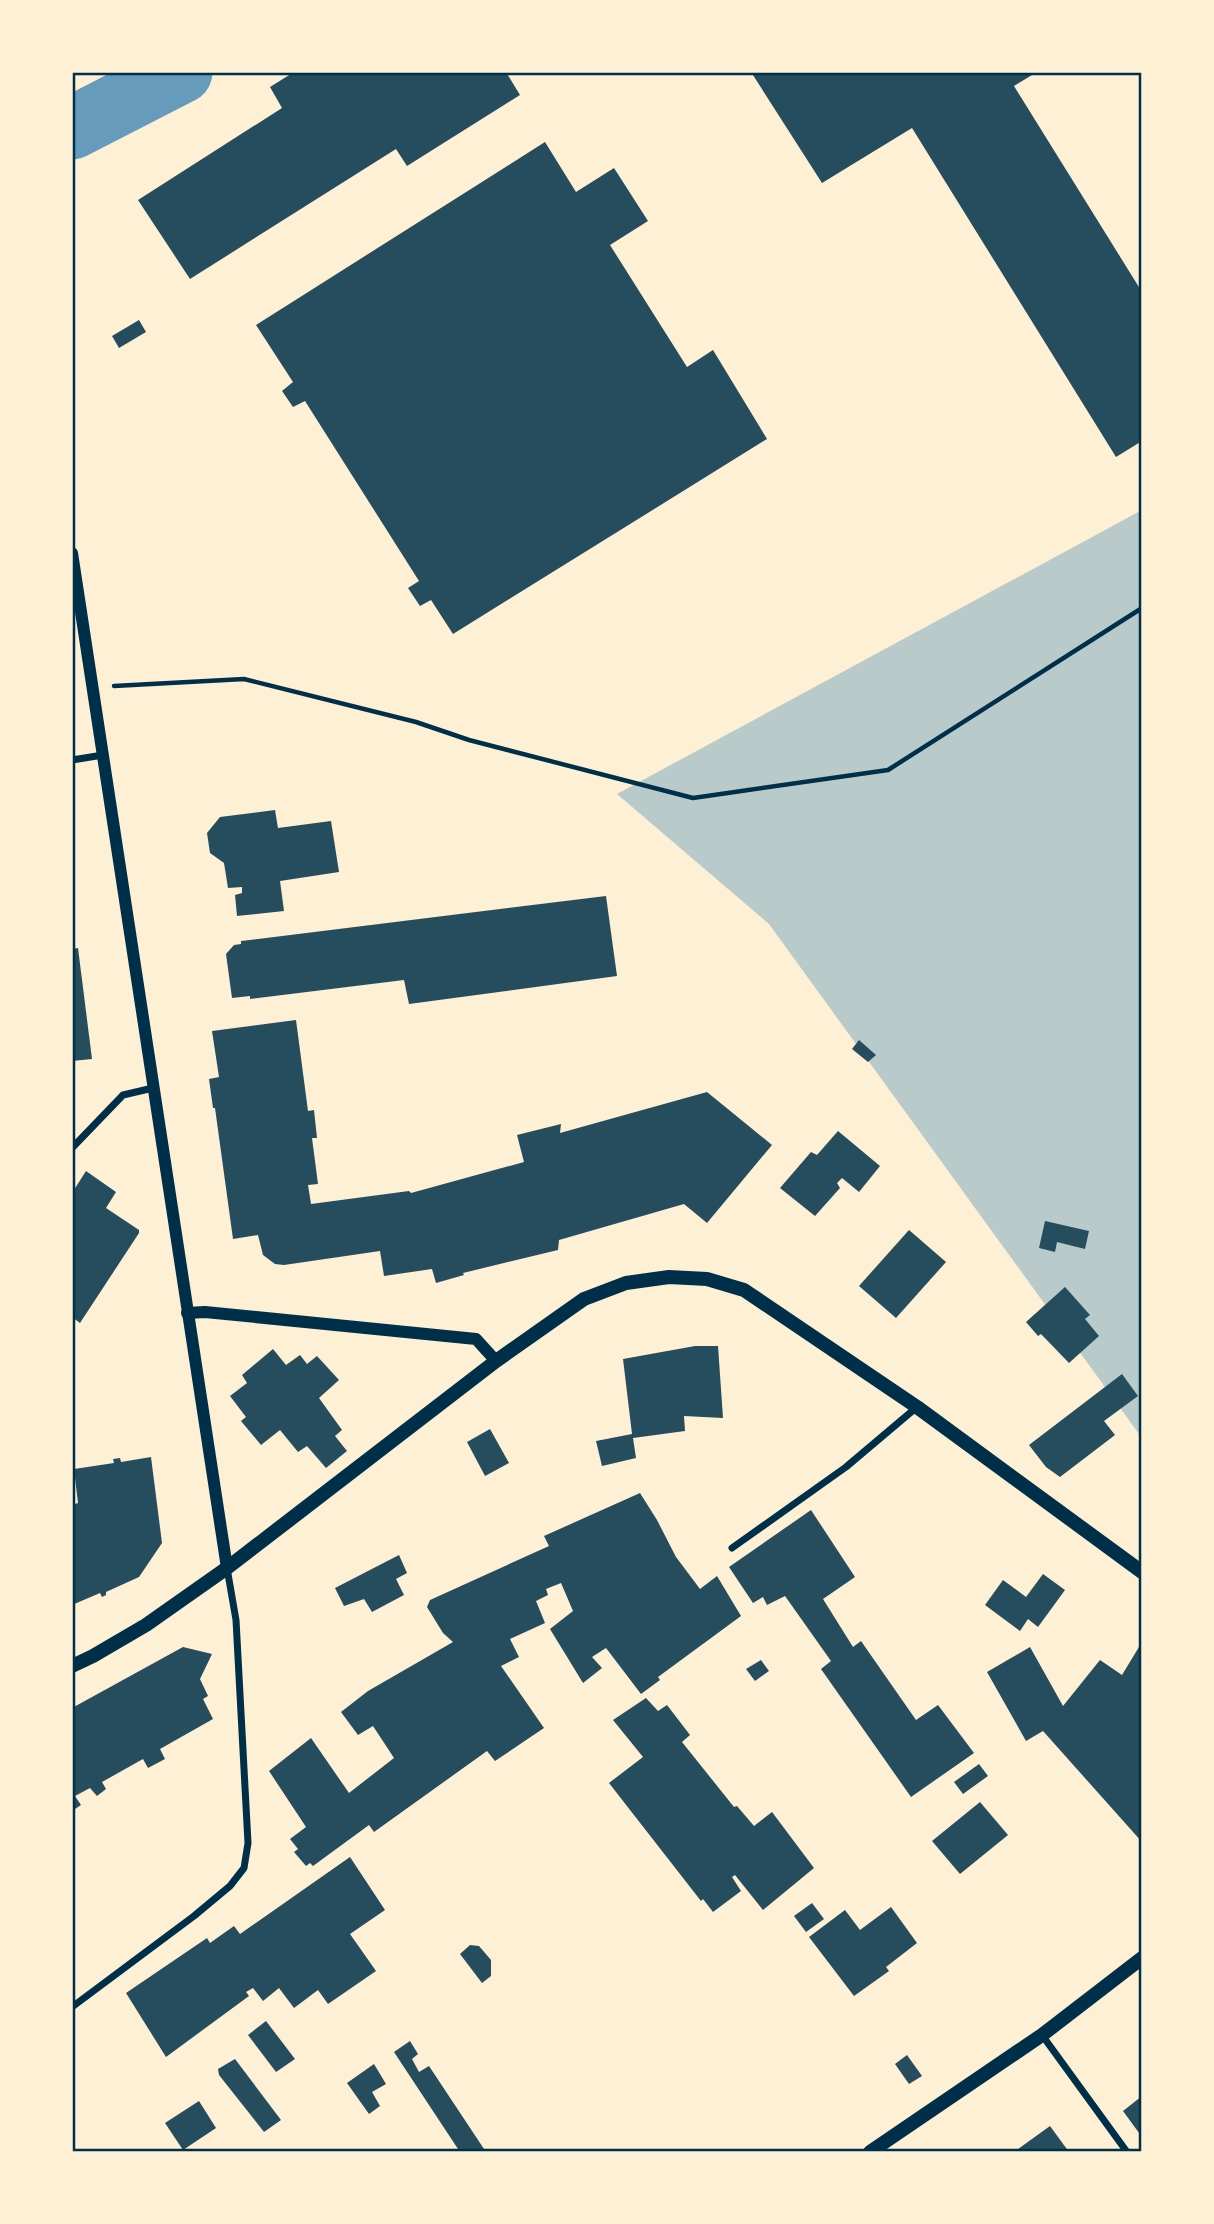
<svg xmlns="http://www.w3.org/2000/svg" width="1214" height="2224" font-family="'DM Sans',sans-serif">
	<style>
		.green { fill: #b9caca }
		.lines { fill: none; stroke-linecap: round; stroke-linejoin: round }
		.river { stroke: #669bbc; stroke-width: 63 }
		.building { fill: #264d5e }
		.path { stroke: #003049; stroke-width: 4.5 }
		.minor { stroke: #003049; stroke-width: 7 }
		.tertiary { stroke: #003049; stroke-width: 12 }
		.secondary { stroke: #003049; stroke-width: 14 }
		.neatline { fill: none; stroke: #003049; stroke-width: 2.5 }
	</style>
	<rect width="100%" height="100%" fill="#fdf0d5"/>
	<path class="green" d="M 1142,510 L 1142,1438 L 769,924 L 617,794 Z"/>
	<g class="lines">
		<path class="river" d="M 72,128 L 181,72"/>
	</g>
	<g class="building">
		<path d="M 294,72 L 506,72 L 520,95 L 407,166 L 396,149 L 190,279 L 138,200 L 282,108 L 270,87 Z"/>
		<path d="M 751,72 L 1037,72 L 1014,86 L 1142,292 L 1142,441 L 1116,457 L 912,128 L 822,183 Z"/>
		<path d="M 545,142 L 576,192 L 614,168 L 648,221 L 610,245 L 687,367 L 713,350 L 767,439 L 453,634 L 431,600 L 420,606 L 408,588 L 419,581 L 305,401 L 293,407 L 282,391 L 293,382 L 256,325 Z"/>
		<path d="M 139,320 L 146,332 L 119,348 L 112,336 Z"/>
		<path d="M 275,810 L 278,828 L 331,821 L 339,872 L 280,881 L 284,911 L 237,916 L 235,895 L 242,893 L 242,887 L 228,888 L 224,863 L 210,853 L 207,833 L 220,817 Z"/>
		<path d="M 606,896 L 617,976 L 409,1004 L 404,980 L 250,999 L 250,996 L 232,998 L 226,954 L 234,945 L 241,944 L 241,941 Z"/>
		<path d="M 78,948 L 92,1059 L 72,1061 L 72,949 Z"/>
		<path d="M 296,1020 L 308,1111 L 314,1110 L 317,1138 L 312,1138 L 318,1184 L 308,1185 L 311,1204 L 409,1191 L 411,1193 L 524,1162 L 517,1135 L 561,1124 L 560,1133 L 707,1092 L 772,1145 L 707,1223 L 684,1204 L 559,1240 L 558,1250 L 463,1273 L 464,1275 L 436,1283 L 432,1269 L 384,1276 L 380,1251 L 284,1265 L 275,1264 L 263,1255 L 258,1235 L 233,1239 L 215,1108 L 213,1108 L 209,1079 L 219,1077 L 212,1031 Z"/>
		<path d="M 859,1040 L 876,1055 L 868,1062 L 852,1049 Z"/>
		<path d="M 838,1131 L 880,1166 L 859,1192 L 842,1178 L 837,1183 L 840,1188 L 815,1216 L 780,1188 L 811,1152 L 817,1155 Z"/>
		<path d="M 86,1171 L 116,1192 L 106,1208 L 139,1230 L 139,1233 L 80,1323 L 72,1317 L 72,1193 Z"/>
		<path d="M 1045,1221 L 1089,1231 L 1085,1249 L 1057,1242 L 1055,1252 L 1039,1248 Z"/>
		<path d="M 909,1230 L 946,1262 L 896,1318 L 859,1286 Z"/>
		<path d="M 1065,1287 L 1090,1315 L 1085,1319 L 1099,1336 L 1069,1363 L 1041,1334 L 1038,1336 L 1026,1322 Z"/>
		<path d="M 695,1346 L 718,1346 L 723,1418 L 684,1416 L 685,1431 L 633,1438 L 636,1458 L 602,1466 L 596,1441 L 632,1434 L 623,1359 Z"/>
		<path d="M 273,1349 L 286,1365 L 300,1355 L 307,1364 L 317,1356 L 339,1380 L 319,1398 L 342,1430 L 335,1436 L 347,1451 L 326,1468 L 307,1446 L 298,1452 L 280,1430 L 261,1445 L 241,1421 L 246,1417 L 230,1396 L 247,1383 L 242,1375 Z"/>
		<path d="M 1122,1374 L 1138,1396 L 1104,1421 L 1115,1435 L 1060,1477 L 1046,1467 L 1029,1445 Z"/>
		<path d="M 490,1429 L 509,1463 L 485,1476 L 467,1442 Z"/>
		<path d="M 151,1457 L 162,1543 L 139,1577 L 106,1592 L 106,1595 L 102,1597 L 100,1593 L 72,1605 L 72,1505 L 78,1503 L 74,1469 L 114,1463 L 113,1459 L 120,1458 L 121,1462 Z"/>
		<path d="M 640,1493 L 657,1520 L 676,1557 L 700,1589 L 717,1576 L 741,1616 L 658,1677 L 660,1680 L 641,1694 L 606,1648 L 592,1657 L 602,1668 L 583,1683 L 550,1629 L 573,1611 L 561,1583 L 546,1589 L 548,1595 L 536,1601 L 545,1623 L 510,1639 L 519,1657 L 501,1666 L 544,1728 L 495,1761 L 487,1751 L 374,1832 L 369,1825 L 313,1866 L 310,1863 L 306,1866 L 294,1852 L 298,1849 L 290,1839 L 306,1827 L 269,1771 L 311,1738 L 349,1793 L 394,1758 L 373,1726 L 358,1735 L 341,1712 L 368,1691 L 453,1642 L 443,1633 L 427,1607 L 430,1600 L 549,1546 L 544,1536 Z"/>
		<path d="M 811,1510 L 855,1577 L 823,1599 L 853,1647 L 861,1641 L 916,1720 L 938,1705 L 974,1753 L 911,1797 L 821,1669 L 831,1661 L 785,1596 L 767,1605 L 763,1597 L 753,1603 L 729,1567 Z"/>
		<path d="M 399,1555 L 407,1573 L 396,1579 L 404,1595 L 372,1612 L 364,1599 L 344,1606 L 335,1588 Z"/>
		<path d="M 1043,1574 L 1065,1590 L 1038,1627 L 1028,1619 L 1020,1631 L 985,1605 L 1003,1580 L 1026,1597 Z"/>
		<path d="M 1142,1642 L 1142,1842 L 1043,1731 L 1026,1741 L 987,1672 L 1030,1647 L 1063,1706 L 1100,1660 L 1122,1675 Z"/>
		<path d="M 183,1647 L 212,1654 L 200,1679 L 208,1696 L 203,1699 L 213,1719 L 160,1749 L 165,1759 L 148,1768 L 143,1759 L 102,1782 L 106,1789 L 97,1796 L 90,1788 L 75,1796 L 81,1805 L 72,1811 L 72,1708 Z"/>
		<path d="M 761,1660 L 769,1671 L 755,1681 L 746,1669 Z"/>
		<path d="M 646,1698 L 658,1711 L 667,1705 L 690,1735 L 682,1742 L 734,1807 L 737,1806 L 754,1826 L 772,1812 L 814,1868 L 763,1910 L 735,1875 L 732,1877 L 741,1891 L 713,1912 L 703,1899 L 701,1901 L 609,1783 L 643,1757 L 613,1720 Z"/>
		<path d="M 979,1764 L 988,1776 L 963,1794 L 954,1782 Z"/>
		<path d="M 980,1802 L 1008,1835 L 960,1874 L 932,1841 Z"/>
		<path d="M 350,1857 L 385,1910 L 350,1934 L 376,1971 L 328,2004 L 318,1990 L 294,2008 L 279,1988 L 263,2001 L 253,1988 L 246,1992 L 249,1996 L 166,2057 L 126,1993 L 207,1938 L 210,1943 L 234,1926 L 240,1934 Z"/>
		<path d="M 812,1903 L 824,1919 L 806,1932 L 794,1916 Z"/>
		<path d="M 891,1907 L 917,1943 L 886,1967 L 889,1971 L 854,1996 L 809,1937 L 845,1910 L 860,1930 Z"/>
		<path d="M 470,1945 L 479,1946 L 491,1960 L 491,1976 L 482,1983 L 460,1954 Z"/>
		<path d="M 266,2021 L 295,2059 L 276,2072 L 248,2035 Z"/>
		<path d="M 410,2041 L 418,2054 L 412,2059 L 419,2072 L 429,2066 L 486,2152 L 460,2152 L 394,2052 Z"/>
		<path d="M 907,2055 L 922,2076 L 909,2084 L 895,2064 Z"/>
		<path d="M 235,2059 L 281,2120 L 264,2132 L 219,2075 L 218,2069 Z"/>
		<path d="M 374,2064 L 386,2084 L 372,2092 L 380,2106 L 369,2114 L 347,2083 Z"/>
		<path d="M 1142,2096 L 1142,2137 L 1123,2111 Z"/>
		<path d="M 199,2101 L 216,2128 L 183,2150 L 165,2123 Z"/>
		<path d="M 1050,2126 L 1069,2152 L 1014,2152 Z"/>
	</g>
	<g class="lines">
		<path class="path" d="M 114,686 L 244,679 L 416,722 L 469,740 L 693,798 L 888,770 L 1142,608"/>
		<g class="minor">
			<path d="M 72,760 L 103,755"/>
			<path d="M 72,1148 L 123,1095 L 153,1088"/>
			<path d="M 732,1548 L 846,1467 L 917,1407"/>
			<path d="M 72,2007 L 194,1916 L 230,1886 L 244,1868 L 248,1843 L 236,1620 L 227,1568"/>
			<path d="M 1042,2035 L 1127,2152"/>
		</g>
		<g class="tertiary">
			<path d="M 72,553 L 227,1568"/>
			<path d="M 187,1313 L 205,1312 L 476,1339 L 496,1361"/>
		</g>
		<g class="secondary">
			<path d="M 72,1666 L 93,1656 L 146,1625 L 227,1568 L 496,1361 L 584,1299 L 626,1283 L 669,1277 L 707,1279 L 744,1290 L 917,1407 L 1142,1572"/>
			<path d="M 870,2152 L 1042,2035 L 1142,1958"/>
		</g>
	</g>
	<rect width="1214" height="2224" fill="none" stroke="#fdf0d5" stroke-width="147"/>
	<rect x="74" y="74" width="1066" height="2076" class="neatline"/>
</svg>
